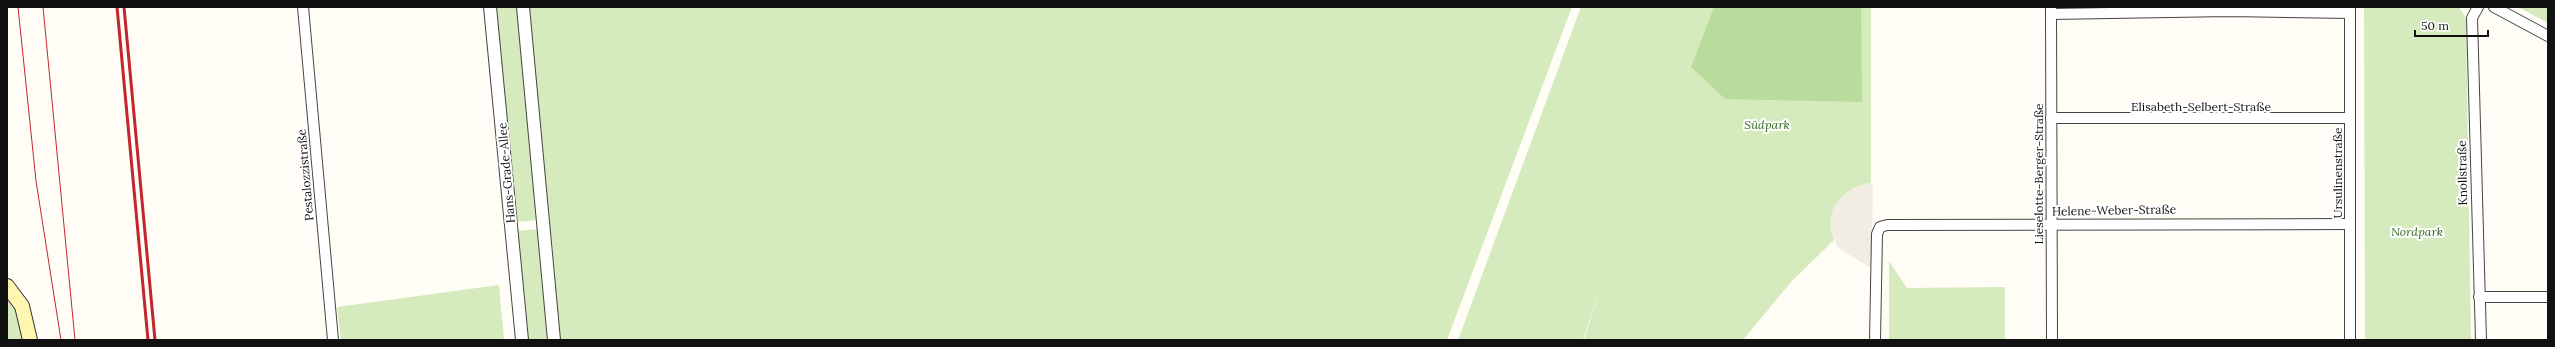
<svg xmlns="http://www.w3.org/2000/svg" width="2555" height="347" font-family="Lora,serif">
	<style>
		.green { fill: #d5ebbd }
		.forest { fill: #b9dc9c }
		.plaza { fill: #f1ede2 }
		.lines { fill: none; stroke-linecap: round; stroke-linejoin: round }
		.minor-casing { stroke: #444; stroke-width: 12 }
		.tertiary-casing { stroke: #444; stroke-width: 14 }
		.secondary-casing { stroke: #333; stroke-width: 16 }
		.minor { stroke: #fff; stroke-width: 10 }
		.tertiary { stroke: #fff; stroke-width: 12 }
		.secondary { stroke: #fff6b0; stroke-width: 14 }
		.tram { stroke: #c4262e; stroke-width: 1 }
		.rail { stroke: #c4262e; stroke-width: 3 }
		.labels { text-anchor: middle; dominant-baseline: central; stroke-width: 4; stroke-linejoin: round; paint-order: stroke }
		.street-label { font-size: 12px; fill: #111; stroke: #fff }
		.park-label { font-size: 12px; font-style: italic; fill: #2f6b1f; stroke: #fff }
	</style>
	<rect width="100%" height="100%" fill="#fffdf5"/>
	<g class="green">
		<path d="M 495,7 L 518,7 L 538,220 L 515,222 Z"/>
		<path d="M 528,7 L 1572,7 L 1447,340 L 560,340 Z"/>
		<path d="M 1581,7 L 1871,7 L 1871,183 C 1841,188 1825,210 1834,240 L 1791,282 L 1743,340 L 1584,340 L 1601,285 L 1583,340 L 1458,340 Z"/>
		<path d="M 2364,7 L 2459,7 L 2466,18 L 2471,340 L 2365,340 Z"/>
		<path d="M 2518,7 L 2548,7 L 2548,23 Z"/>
		<path d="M 539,229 L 550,340 L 527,340 L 517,231 Z"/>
		<path d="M 1889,261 L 1907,288 L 2005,287 L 2005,340 L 1889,340 Z"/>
		<path d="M 499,285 L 504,340 L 341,340 L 337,307 Z"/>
		<path d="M 7,296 L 13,301 L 22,340 L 7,340 Z"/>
	</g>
	<path class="forest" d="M 1714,7 L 1861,7 L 1862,102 L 1725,99 L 1691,67 Z"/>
	<path class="plaza" d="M 1868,183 L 1873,185 L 1871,268 L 1838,248 L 1830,228 L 1831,215 L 1835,204 L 1853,188 Z"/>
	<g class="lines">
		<defs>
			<g id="minor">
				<path d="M 303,7 L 333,340"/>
				<path d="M 2051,7 L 2052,340"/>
				<path d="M 2478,7 L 2472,18 L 2481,340"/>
				<path d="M 2494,7 L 2548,36"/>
				<path d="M 2051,14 L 2229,11 L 2350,13"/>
				<path d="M 2051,118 L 2350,118"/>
				<path d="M 2479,297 L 2548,297"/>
				<path d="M 1875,340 L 1877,234 L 1880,227 L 1887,225 L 2350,224"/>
				<path d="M 2350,340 L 2350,7"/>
			</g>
			<g id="tertiary">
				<path d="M 490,7 L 522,340"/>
				<path d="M 523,7 L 554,340"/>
			</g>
			<path id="secondary" d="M 7,286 L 22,306 L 30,340"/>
		</defs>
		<use href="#minor" class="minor-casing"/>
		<use href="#tertiary" class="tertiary-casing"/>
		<use href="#secondary" class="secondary-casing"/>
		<use href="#minor" class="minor"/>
		<use href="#tertiary" class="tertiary"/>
		<use href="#secondary" class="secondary"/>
		<g class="tram">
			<path d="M 18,7 L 36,181 L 61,340"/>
			<path d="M 43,7 L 75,340"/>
		</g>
		<g class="rail">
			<path d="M 117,7 L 148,340"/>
			<path d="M 124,7 L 155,340"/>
		</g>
	</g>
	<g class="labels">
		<g class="street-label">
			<text x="2201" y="106">Elisabeth-Selbert-Straße</text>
			<text transform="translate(506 173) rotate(-95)">Hans-Grade-Allee</text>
			<text transform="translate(2337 173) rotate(-90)">Ursulinenstraße</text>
			<text transform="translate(2462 173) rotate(-91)">Knollstraße</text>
			<text transform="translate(2038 174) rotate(-90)">Lieselotte-Berger-Straße</text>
			<text transform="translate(305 175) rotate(-95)">Pestalozzistraße</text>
			<text transform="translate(2114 210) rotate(-1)">Helene-Weber-Straße</text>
		</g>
		<g class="park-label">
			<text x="1767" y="124">Südpark</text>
			<text x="2417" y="231">Nordpark</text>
		</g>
	</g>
	<rect width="2555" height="347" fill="none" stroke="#111111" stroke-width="16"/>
	<path d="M2415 30v6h73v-6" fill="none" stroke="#111111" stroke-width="2"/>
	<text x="2421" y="30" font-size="12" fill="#111111" stroke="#ffffff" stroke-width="3" paint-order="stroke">50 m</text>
</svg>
